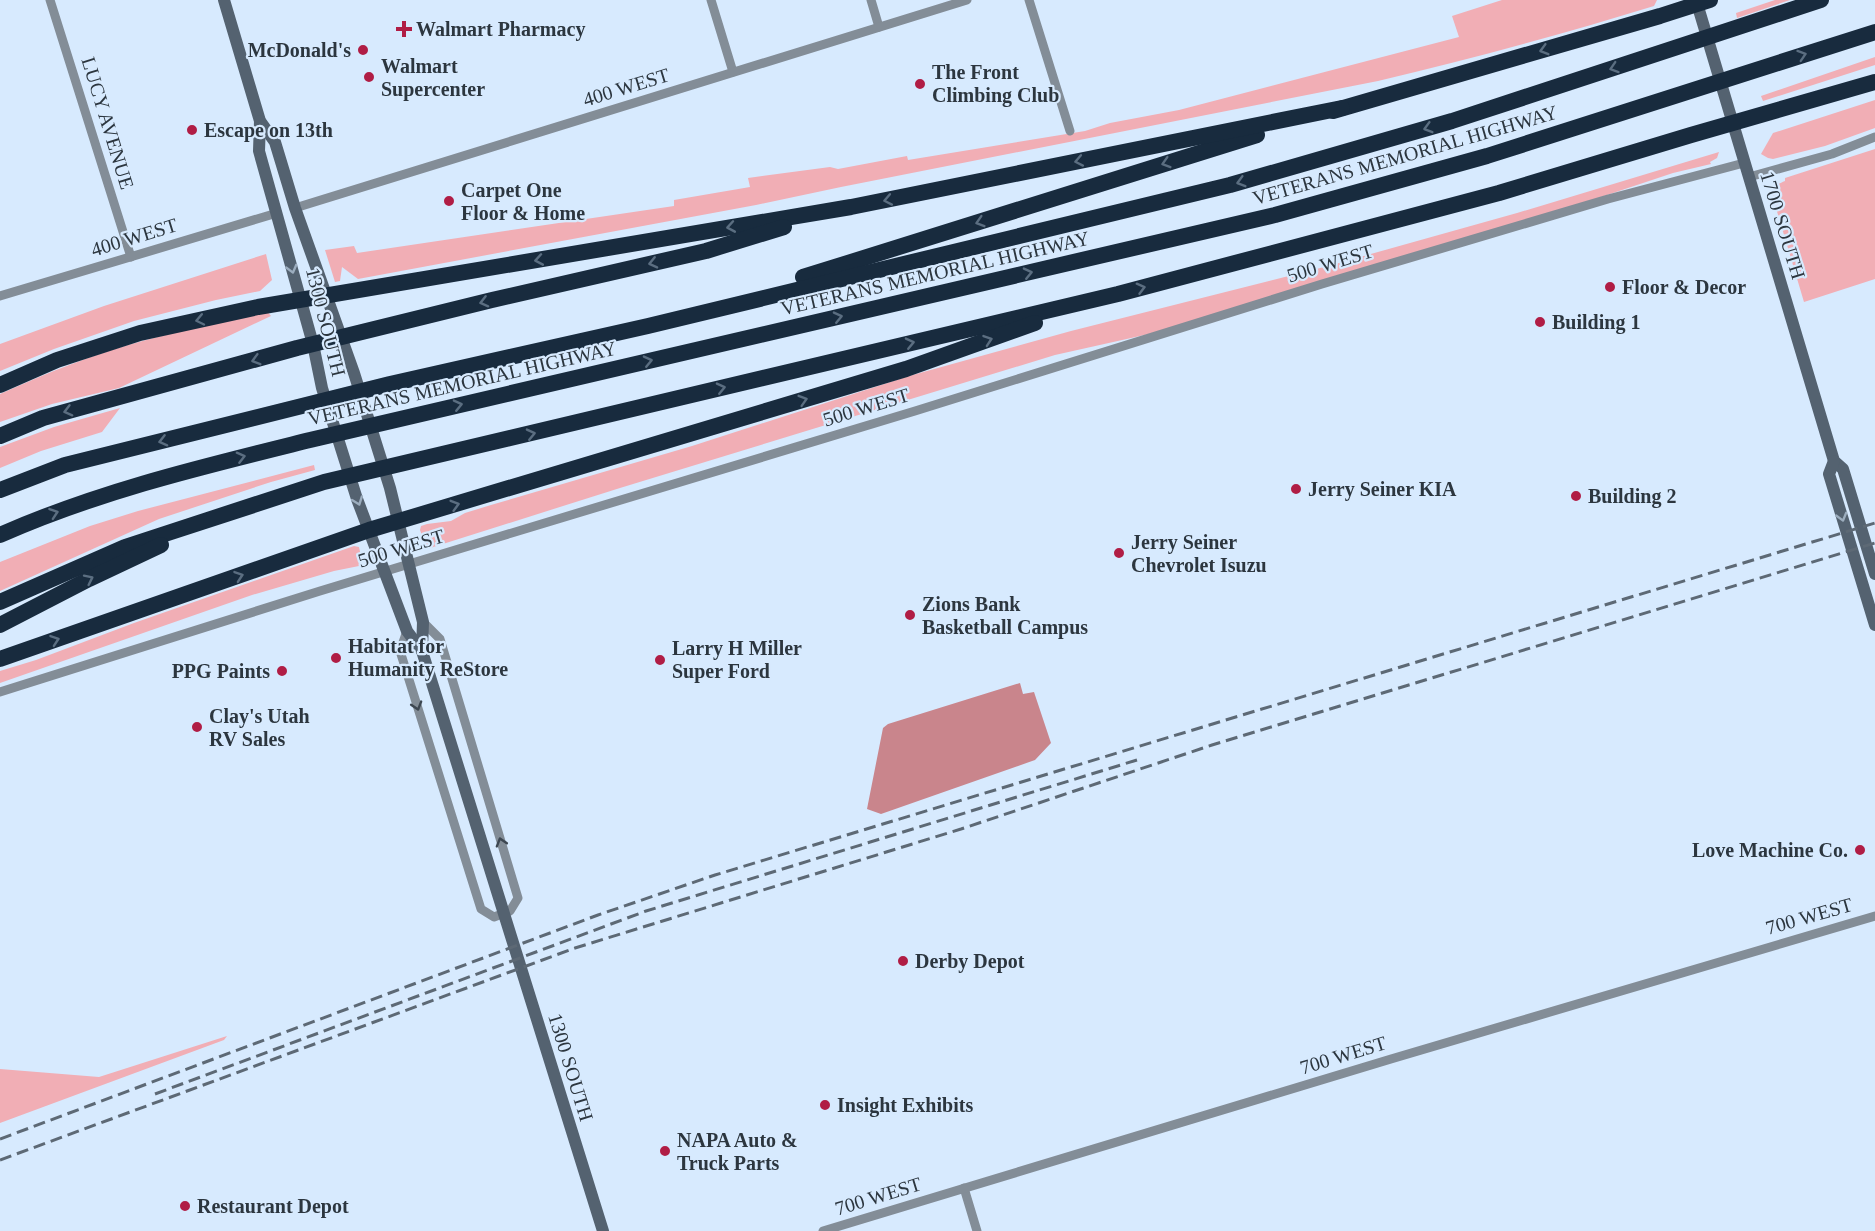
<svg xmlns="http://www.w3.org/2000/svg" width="1875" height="1231" font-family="Georgia,serif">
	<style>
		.green { fill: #f1aeb5 }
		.water { fill: #c9858c }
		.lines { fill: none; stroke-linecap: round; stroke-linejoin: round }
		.street { stroke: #838d97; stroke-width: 9 }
		.secondary { stroke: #546270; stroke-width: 12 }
		.highway { stroke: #182b3e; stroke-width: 16 }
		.rail { stroke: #5d6975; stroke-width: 3; stroke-dasharray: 12 6; stroke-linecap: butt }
		.oneway { stroke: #5b6e81 }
		.oneway2 { stroke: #9cadbe }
		.oneway3 { stroke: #3d4751 }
		.poi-dot { fill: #b01d45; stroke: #d7eafe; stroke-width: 2 }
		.labels { text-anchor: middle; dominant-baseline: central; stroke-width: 4.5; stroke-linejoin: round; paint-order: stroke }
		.poi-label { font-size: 20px; font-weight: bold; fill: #2c363f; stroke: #d7eafe; text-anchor: start }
		.street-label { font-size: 20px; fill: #2c363f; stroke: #d7eafe }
	</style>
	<rect width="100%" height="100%" fill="#d7eafe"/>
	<g class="green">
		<path d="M 1502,0 L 1657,0 L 1654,6 C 1563,34 1471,59 1378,81 L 841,187 L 756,205 L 358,279 L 342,267 L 340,281 L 335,282 L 325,250 L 354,246 L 357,253 L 674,206 L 674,200 L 750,187 L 748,178 L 830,167 L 838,169 L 907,156 L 908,160 L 1085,131 L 1110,123 L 1179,110 L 1459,37 L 1452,16 Z"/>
		<path d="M 1775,0 L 1790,0 L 1737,18 L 1736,13 Z"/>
		<path d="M 1875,57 L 1875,65 L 1763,101 L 1761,96 Z"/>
		<path d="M 1875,100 L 1875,128 L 1825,146 L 1773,159 L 1768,158 L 1761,154 L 1773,133 Z"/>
		<path d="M 1875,149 L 1875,279 L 1804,302 L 1773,198 C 1772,188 1777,184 1785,181 L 1785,178 Z"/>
		<path d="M 1719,152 L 1717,158 L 1710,162 L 1711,164 L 1673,173 L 1598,198 L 1149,334 L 1055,355 L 620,488 L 427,549 L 420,530 L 421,526 L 427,524 L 451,521 L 465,513 L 491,505 L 692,446 L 909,376 L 1071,331 L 1328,266 L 1517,213 Z"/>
		<path d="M 266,254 L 272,280 L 260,291 L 216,300 L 134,321 L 54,349 L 0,371 L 0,344 L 104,306 Z"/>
		<path d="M 267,311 L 271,316 L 119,388 L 52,404 L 0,422 L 0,394 C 47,373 96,353 146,340 C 186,329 227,321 267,311 Z"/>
		<path d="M 120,408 L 102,432 L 41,451 L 0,468 L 0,447 L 54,427 Z"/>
		<path d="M 314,465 L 315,470 L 271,482 L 159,519 L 0,591 L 0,562 L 90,526 L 138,511 Z"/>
		<path d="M 354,546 L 359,547 L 362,561 L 359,566 L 334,571 L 252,595 L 0,683 L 0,671 L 36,660 L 134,623 Z"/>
		<path d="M 227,1036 L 224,1040 L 0,1123 L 0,1069 L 99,1077 Z"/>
	</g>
	<path class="water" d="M 1020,683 L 1023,694 L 1034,692 L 1051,743 L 1035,760 L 881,814 L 867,809 L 883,728 L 888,724 Z"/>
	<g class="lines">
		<g class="street">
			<path d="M 50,0 L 131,257"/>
			<path d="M 711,0 L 733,72"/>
			<path d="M 871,0 L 879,27"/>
			<path d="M 1029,0 L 1070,131"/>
			<path d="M 1749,177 L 1832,154 L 1875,137"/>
			<path d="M 295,208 L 967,0"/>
			<path d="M 0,296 L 277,213"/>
			<path d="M 407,631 L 400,651 L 481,909 L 494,917 L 510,911 L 518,898 L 440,639 L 423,622"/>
			<path d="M 0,692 L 320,591 L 915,411 L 1322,284 L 1608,199 L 1744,163"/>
			<path d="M 964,1188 L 977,1231"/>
			<path d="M 823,1231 L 1391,1059 L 1875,916"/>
		</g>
		<g class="secondary">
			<path d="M 224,0 L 260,121 L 275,142 L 295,208 L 354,373 L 390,488 L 423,622 L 422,651"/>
			<path d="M 1696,0 L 1834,461 L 1843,469 L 1875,574"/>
			<path d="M 260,121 L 259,151 L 313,344 L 322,388 L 357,499 L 407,631 L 422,651 L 603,1231"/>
			<path d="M 1834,461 L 1829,474 L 1875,625"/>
		</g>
		<g class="highway">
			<path d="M 1333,111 L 1660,16 L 1710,0"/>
			<path d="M 803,277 L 1257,135"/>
			<path d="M 0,385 L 57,360 L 140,333 L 258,307 L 851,207 L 1342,108"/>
			<path d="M 0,436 L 43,418 L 297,348 L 492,300 L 706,251 L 784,227"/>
			<path d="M 0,490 L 65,465 L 390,384 L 648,326 L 1230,185 L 1452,121 L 1821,0"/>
			<path d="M 0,535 C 99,491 205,466 310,440 L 1275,215 L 1487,156 L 1875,32"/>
			<path d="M 0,602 L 125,547 L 324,482 L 1118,294 L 1499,193 L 1691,135 L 1875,82"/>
			<path d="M 0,625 L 89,579 L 161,545"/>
			<path d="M 0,659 L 369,530 L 906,369 L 1035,323"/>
		</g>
		<g class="rail">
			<path d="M 155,1094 L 646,911 L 1137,760"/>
			<path d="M 0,1139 L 598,915 L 715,875 L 1875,523"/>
			<path d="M 0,1160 L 575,948 L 961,829 L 1212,745 L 1875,543"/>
		</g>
	</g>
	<defs><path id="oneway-chevron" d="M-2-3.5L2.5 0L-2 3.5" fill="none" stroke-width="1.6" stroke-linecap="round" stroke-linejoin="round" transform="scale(1.5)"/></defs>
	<g class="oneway">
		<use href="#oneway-chevron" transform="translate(1544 50) rotate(164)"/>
		<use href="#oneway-chevron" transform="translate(1802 55) rotate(-18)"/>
		<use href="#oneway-chevron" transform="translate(1614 68) rotate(162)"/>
		<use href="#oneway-chevron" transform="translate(1428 128) rotate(164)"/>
		<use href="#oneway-chevron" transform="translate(1079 161) rotate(169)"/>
		<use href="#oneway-chevron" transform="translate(1166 163) rotate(163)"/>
		<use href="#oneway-chevron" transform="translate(1241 182) rotate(164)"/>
		<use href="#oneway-chevron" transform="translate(888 200) rotate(169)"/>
		<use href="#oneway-chevron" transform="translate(980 222) rotate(163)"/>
		<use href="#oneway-chevron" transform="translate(731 227) rotate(170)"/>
		<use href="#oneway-chevron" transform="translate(539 260) rotate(170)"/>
		<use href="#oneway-chevron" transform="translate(653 263) rotate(167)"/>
		<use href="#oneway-chevron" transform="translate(1028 273) rotate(-13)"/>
		<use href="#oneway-chevron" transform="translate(1141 288) rotate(-15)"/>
		<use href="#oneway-chevron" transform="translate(484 302) rotate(166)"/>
		<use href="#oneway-chevron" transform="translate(838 317) rotate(-13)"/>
		<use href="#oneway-chevron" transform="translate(200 320) rotate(168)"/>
		<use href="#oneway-chevron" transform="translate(988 340) rotate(-19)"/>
		<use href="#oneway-chevron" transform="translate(910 343) rotate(-13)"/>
		<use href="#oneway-chevron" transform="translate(256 360) rotate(164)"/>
		<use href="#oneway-chevron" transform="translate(648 361) rotate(-13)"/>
		<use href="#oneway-chevron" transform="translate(721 388) rotate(-13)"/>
		<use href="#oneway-chevron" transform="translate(803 400) rotate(-17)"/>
		<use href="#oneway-chevron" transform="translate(458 405) rotate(-13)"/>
		<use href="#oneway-chevron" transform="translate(68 411) rotate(165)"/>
		<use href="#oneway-chevron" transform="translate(531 434) rotate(-13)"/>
		<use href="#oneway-chevron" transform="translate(163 441) rotate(166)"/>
		<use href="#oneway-chevron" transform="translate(241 457) rotate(-14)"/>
		<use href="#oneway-chevron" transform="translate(455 505) rotate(-16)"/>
		<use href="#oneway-chevron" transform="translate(54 513) rotate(-19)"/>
		<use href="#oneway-chevron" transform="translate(239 576) rotate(-19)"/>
		<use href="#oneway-chevron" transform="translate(89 579) rotate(-26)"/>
		<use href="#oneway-chevron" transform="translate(55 640) rotate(-19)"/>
	</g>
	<g class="oneway2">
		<use href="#oneway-chevron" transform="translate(292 269) rotate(75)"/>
		<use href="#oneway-chevron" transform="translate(358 501) rotate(70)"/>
		<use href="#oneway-chevron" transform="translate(1842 517) rotate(74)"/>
	</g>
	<g class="oneway3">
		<use href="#oneway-chevron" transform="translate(417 706) rotate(73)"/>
		<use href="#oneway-chevron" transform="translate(501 842) rotate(-107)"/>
	</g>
	<g class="poi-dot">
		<path d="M401 20h6v6h6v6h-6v6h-6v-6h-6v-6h6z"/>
		<circle cx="363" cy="50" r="6"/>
		<circle cx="369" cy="77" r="6"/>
		<circle cx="920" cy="84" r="6"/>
		<circle cx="192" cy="130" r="6"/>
		<circle cx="449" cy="201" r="6"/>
		<circle cx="1610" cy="287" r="6"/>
		<circle cx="1540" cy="322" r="6"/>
		<circle cx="1296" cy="489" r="6"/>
		<circle cx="1576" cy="496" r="6"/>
		<circle cx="1119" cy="553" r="6"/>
		<circle cx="910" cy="615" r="6"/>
		<circle cx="336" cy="658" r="6"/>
		<circle cx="660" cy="660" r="6"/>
		<circle cx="282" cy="671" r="6"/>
		<circle cx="197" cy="727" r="6"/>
		<circle cx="1860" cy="850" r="6"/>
		<circle cx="903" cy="961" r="6"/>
		<circle cx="825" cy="1105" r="6"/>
		<circle cx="665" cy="1151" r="6"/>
		<circle cx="185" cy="1206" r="6"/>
	</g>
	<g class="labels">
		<g class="poi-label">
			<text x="416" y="29">Walmart Pharmacy</text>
			<text x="351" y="50" text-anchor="end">McDonald's</text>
			<text x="381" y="66">Walmart<tspan x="381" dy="23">Supercenter</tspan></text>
			<text x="932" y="72">The Front<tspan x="932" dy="23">Climbing Club</tspan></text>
			<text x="204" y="130">Escape on 13th</text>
			<text x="461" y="190">Carpet One<tspan x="461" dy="23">Floor &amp; Home</tspan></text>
			<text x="1622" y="287">Floor &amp; Decor</text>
			<text x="1552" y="322">Building 1</text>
			<text x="1308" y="489">Jerry Seiner KIA</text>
			<text x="1588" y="496">Building 2</text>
			<text x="1131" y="542">Jerry Seiner<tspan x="1131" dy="23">Chevrolet Isuzu</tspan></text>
			<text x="922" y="604">Zions Bank<tspan x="922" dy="23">Basketball Campus</tspan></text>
			<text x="348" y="646">Habitat for<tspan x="348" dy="23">Humanity ReStore</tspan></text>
			<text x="672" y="648">Larry H Miller<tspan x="672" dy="23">Super Ford</tspan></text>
			<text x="270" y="671" text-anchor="end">PPG Paints</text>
			<text x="209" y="716">Clay's Utah<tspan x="209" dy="23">RV Sales</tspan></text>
			<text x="1848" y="850" text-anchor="end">Love Machine Co.</text>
			<text x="915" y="961">Derby Depot</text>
			<text x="837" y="1105">Insight Exhibits</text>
			<text x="677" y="1140">NAPA Auto &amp;<tspan x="677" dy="23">Truck Parts</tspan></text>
			<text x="197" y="1206">Restaurant Depot</text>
		</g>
		<g class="street-label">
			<text transform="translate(626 87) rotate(-17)">400 WEST</text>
			<text transform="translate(108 123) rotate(73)">LUCY AVENUE</text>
			<text transform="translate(1405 155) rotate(-16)">VETERANS MEMORIAL HIGHWAY</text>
			<text transform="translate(1783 225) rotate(73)">1700 SOUTH</text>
			<text transform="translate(134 237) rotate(-17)">400 WEST</text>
			<text transform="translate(1330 263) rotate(-17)">500 WEST</text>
			<text transform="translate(935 273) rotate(-13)">VETERANS MEMORIAL HIGHWAY</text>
			<text transform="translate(326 322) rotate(76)">1300 SOUTH</text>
			<text transform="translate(462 383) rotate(-13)">VETERANS MEMORIAL HIGHWAY</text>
			<text transform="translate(866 407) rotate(-17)">500 WEST</text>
			<text transform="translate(401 548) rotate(-17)">500 WEST</text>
			<text transform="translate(1809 916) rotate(-16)">700 WEST</text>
			<text transform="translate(1343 1055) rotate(-17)">700 WEST</text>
			<text transform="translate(571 1067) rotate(73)">1300 SOUTH</text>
			<text transform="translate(878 1196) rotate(-17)">700 WEST</text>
		</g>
	</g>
</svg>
